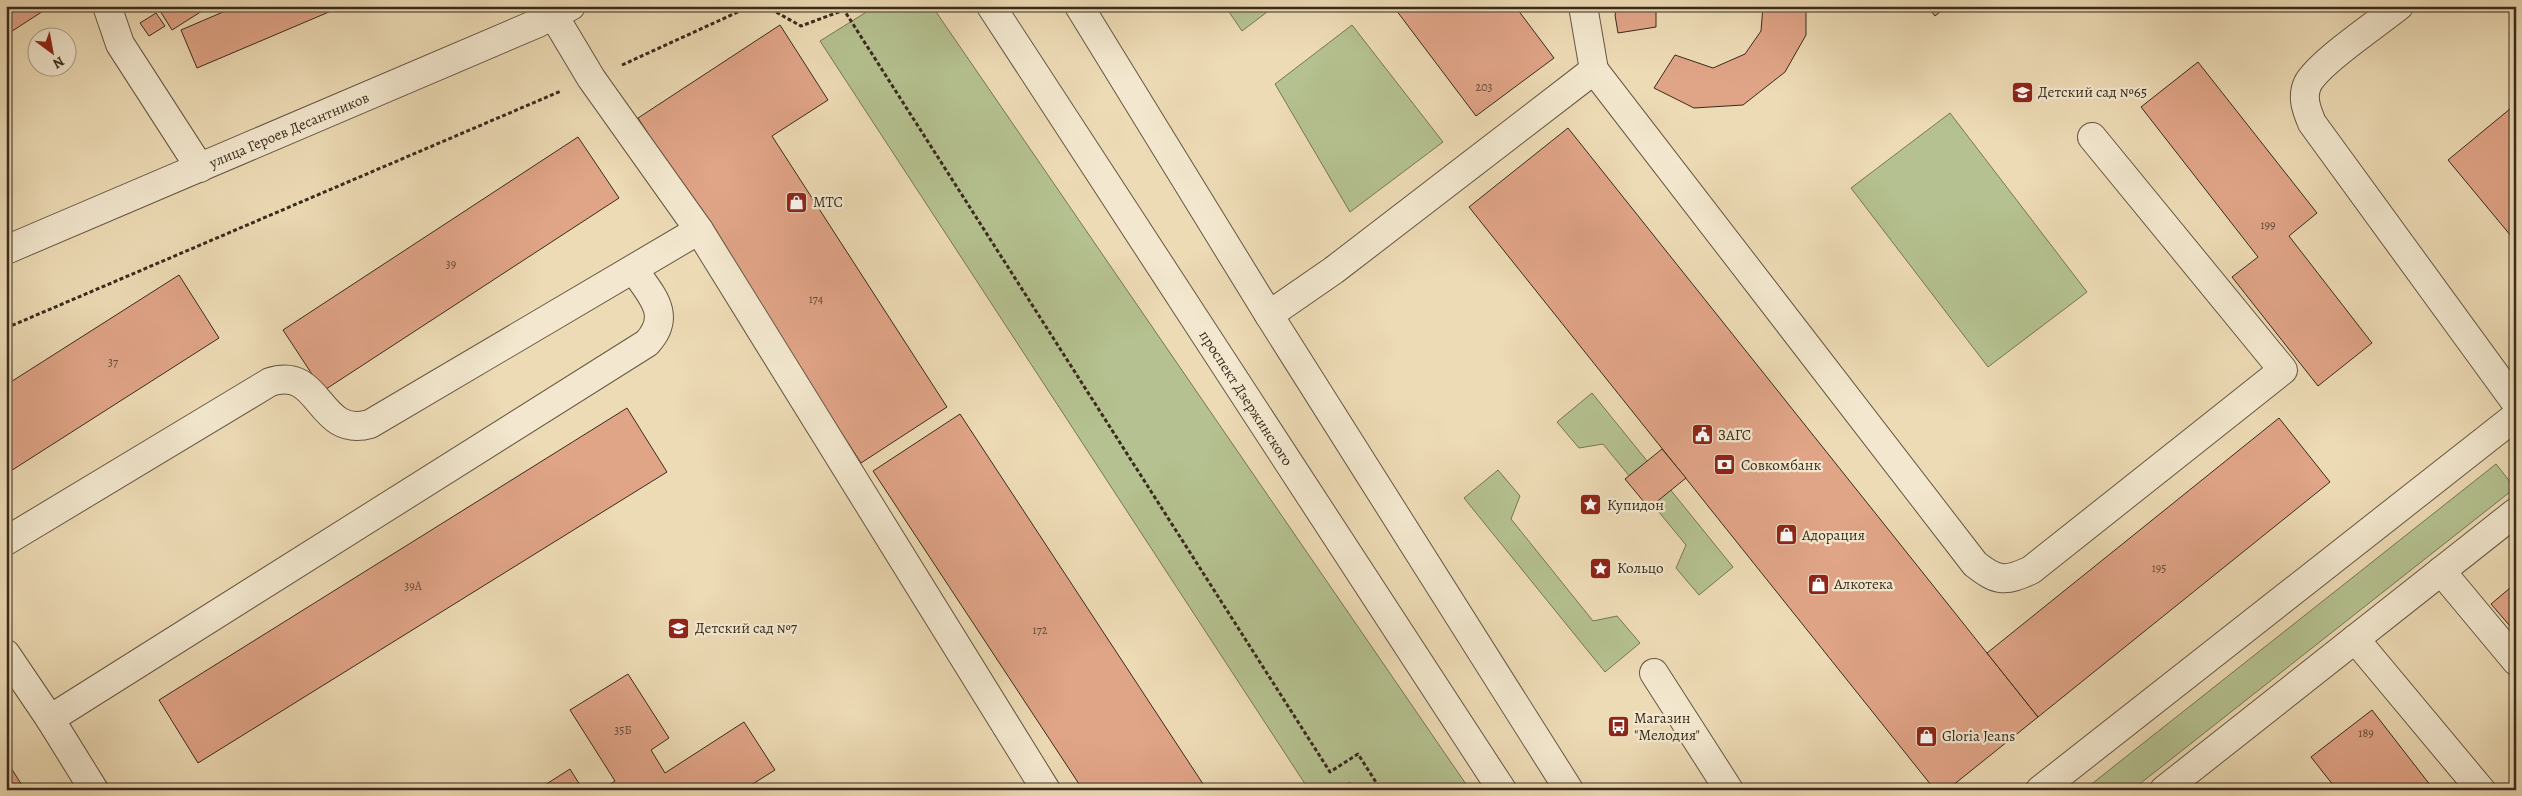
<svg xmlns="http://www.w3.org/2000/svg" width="2522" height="796" font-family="Alegreya,serif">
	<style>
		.green { fill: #b5c190; stroke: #777656 }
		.building { fill: #e0a487; stroke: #392b1d }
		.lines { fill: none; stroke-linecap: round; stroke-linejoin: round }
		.minor-casing { stroke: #665743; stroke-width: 30 }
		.path { stroke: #392b1d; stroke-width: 3; stroke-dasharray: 4 2.5; stroke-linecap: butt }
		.minor { stroke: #f3e8cf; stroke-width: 28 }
		.labels { text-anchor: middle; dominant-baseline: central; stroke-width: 4.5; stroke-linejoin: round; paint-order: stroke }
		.number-label { font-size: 12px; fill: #634938 }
		.poi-label { font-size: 15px; fill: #392b1d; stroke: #f3e8cf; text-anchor: start }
		.street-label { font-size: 15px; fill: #392b1d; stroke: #f3e8cf }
	</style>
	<rect width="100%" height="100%" fill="#eddbb5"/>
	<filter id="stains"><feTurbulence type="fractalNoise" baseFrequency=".004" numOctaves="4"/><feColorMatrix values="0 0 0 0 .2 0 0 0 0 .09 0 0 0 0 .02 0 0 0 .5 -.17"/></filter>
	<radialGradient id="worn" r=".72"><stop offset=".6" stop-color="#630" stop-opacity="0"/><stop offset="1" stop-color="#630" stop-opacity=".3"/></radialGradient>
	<g class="green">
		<path d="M 876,6 L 932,6 L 1470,790 L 1355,790 L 1350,782 L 1338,790 L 1309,790 L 820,41 Z"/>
		<path d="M 1225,6 L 1275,6 L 1242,31 Z"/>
		<path d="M 1352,25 L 1443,142 L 1350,212 L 1275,84 Z"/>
		<path d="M 1950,113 L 2087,292 L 1988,367 L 1851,188 Z"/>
		<path d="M 1592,393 L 1733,567 L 1699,595 L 1676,568 L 1686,545 L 1603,444 L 1579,448 L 1557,422 Z"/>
		<path d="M 2496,464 L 2515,488 L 2132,790 L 2084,790 Z"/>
		<path d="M 1498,470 L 1520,496 L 1511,519 L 1593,621 L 1617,616 L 1640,643 L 1605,672 L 1464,498 Z"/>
	</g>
	<g class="building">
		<path d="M 6,6 L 51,6 L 6,35 Z"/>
		<path d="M 157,6 L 199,6 L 202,11 L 172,30 Z"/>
		<path d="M 237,6 L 343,6 L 197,68 L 181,30 Z"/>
		<path d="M 1393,6 L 1515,6 L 1554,58 L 1476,116 Z"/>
		<path d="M 1618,6 L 1656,6 L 1656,27 L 1618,33 L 1615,15 Z"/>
		<path d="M 1806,6 L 1806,35 L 1785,72 L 1743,105 L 1694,108 L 1654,88 L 1675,55 L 1713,68 L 1745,54 L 1761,31 L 1763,6 Z"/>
		<path d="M 1927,6 L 1948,6 L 1935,16 Z"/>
		<path d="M 156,13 L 165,26 L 149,36 L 140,23 Z"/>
		<path d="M 780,25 L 828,100 L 772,136 L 947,407 L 861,463 L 638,118 Z"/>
		<path d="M 2198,62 L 2317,213 L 2289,236 L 2372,343 L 2318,386 L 2232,277 L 2258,257 L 2141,107 Z"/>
		<path d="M 2516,104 L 2516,242 L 2448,160 Z"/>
		<path d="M 1568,128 L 2038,717 L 1947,790 L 1935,790 L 1469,207 Z"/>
		<path d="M 578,137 L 619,198 L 323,391 L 283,330 Z"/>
		<path d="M 179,275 L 219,338 L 6,474 L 6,385 Z"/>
		<path d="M 627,408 L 667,472 L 198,763 L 159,700 Z"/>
		<path d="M 960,414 L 1207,790 L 1083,790 L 873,471 Z"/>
		<path d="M 2279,418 L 2330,482 L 2038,717 L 1987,653 Z"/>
		<path d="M 1662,449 L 1686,478 L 1649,508 L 1625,479 Z"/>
		<path d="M 2516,583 L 2516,633 L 2491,604 Z"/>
		<path d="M 628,674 L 669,738 L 651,750 L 665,773 L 744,722 L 775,770 L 743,790 L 601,790 L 615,781 L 570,710 Z"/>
		<path d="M 2372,710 L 2434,790 L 2337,790 L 2311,757 Z"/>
		<path d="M 6,760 L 25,790 L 6,790 Z"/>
		<path d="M 570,769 L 583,790 L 537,790 Z"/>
	</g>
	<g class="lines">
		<defs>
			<g id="minor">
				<path d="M 107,6 L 120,44 L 200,168"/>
				<path d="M 991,6 L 1502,790"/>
				<path d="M 1079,6 L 1269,315 L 1569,790"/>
				<path d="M 1583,6 L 1594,70"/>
				<path d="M 2399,6 C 2377,24 2321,61 2308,83 C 2301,97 2307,111 2312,123 L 2516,403"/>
				<path d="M 554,16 L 591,78 L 699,230 L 1046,790"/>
				<path d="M 6,250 L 538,23 L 571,6"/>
				<path d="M 1269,315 L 1334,270 L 1594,70 L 1975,564 C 1998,582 2005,582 2031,570 L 2283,370 L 2092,137"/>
				<path d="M 6,541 L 270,382 C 322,365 317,439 370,424 L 699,230"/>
				<path d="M 2441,571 L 2516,661"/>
				<path d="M 2355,639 L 2481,790"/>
				<path d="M 6,654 L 50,719 L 94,790"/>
				<path d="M 1654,673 L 1729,790"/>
				<path d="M 50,719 L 647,343 C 673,315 651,295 634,270"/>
				<path d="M 2040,790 L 2516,416"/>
				<path d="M 2164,790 L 2516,512"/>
			</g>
		</defs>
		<use href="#minor" class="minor-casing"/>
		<g class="path">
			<path d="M 765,6 L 801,26 L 844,10 L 1330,772 L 1358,754 L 1381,790"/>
			<path d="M 622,65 L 751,6"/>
			<path d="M 6,328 L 561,91"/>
		</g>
		<use href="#minor" class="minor"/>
	</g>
	<defs>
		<symbol id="school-square" viewBox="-11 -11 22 22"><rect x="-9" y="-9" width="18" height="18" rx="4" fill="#8f2418" stroke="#f3e8cf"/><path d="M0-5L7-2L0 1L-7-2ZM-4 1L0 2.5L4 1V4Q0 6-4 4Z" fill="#fff"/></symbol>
		<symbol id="shop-square" viewBox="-11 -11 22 22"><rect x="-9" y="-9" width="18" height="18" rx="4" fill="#8f2418" stroke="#f3e8cf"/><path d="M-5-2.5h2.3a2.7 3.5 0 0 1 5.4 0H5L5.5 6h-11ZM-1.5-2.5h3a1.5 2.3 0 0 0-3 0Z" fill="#fff"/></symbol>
		<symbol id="civic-square" viewBox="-11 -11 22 22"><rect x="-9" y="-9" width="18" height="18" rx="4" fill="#8f2418" stroke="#f3e8cf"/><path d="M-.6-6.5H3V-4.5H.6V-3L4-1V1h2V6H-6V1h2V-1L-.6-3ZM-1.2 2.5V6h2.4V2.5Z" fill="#fff"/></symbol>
		<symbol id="bank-square" viewBox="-11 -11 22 22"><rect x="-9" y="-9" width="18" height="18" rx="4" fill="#8f2418" stroke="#f3e8cf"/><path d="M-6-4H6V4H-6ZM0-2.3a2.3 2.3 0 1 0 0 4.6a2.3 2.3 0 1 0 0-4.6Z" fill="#fff"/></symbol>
		<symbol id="sight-square" viewBox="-11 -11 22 22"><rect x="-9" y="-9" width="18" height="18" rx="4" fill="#8f2418" stroke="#f3e8cf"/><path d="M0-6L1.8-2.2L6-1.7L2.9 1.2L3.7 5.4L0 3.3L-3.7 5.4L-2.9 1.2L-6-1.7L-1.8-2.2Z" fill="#fff"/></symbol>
		<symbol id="bus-square" viewBox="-11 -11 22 22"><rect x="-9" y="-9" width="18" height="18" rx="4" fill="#8f2418" stroke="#f3e8cf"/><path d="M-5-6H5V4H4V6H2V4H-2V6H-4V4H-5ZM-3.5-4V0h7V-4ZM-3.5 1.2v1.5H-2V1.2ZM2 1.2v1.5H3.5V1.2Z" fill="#fff"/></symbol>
	</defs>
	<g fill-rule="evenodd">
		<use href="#school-square" x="2010" y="80" width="25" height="25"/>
		<use href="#shop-square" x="784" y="190" width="25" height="25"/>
		<use href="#civic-square" x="1690" y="422" width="25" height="25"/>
		<use href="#bank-square" x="1712" y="452" width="25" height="25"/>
		<use href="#sight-square" x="1578" y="492" width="25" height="25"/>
		<use href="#shop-square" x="1774" y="522" width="25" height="25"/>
		<use href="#sight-square" x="1588" y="556" width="25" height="25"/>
		<use href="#shop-square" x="1806" y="572" width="25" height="25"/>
		<use href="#school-square" x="666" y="616" width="25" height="25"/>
		<use href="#bus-square" x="1606" y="714" width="25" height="25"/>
		<use href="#shop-square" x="1914" y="724" width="25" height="25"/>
	</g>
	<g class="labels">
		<g class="number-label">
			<text x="1484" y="87">203</text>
			<text x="2268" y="225">199</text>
			<text x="451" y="264">39</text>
			<text x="816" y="299">174</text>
			<text x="113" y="362">37</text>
			<text x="2159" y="568">195</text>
			<text x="413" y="586">39А</text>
			<text x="1040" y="630">172</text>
			<text x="623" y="730">35Б</text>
			<text x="2366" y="733">189</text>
		</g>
		<g class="poi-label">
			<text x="2038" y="92">Детский сад №65</text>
			<text x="813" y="202">МТС</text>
			<text x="1718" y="435">ЗАГС</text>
			<text x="1741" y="465">Совкомбанк</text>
			<text x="1607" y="505">Купидон</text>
			<text x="1802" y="535">Адорация</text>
			<text x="1617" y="568">Кольцо</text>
			<text x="1834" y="584">Алкотека</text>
			<text x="695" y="628">Детский сад №7</text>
			<text x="1634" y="718">Магазин<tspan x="1634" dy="17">"Мелодия"</tspan></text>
			<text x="1942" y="736">Gloria Jeans</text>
		</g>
		<g class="street-label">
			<text transform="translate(289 130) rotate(-23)">улица Героев Десантников</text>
			<text transform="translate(1246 398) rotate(57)">проспект Дзержинского</text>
		</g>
	</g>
	<rect width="2522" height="796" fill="none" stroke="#eddbb5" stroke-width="25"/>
	<rect x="8" y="8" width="2507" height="781" fill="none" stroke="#392b1d" stroke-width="2.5"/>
	<rect x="12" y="12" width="2497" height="771" fill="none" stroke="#392b1d"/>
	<g transform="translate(52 52) rotate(148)"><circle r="24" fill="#f3e8cf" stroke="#a99c88"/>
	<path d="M0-4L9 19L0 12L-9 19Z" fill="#8f2418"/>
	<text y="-8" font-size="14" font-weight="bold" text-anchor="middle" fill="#392b1d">N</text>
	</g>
	<rect width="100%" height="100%" filter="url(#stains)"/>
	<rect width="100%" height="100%" fill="url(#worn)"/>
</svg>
